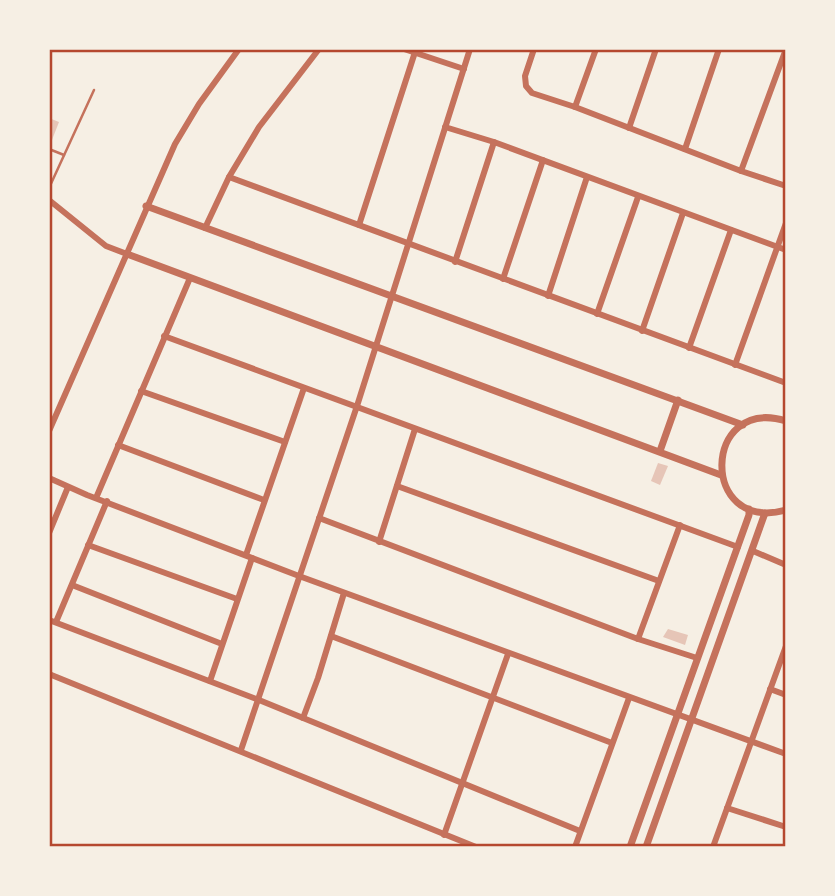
<svg xmlns="http://www.w3.org/2000/svg" width="835" height="896" font-family="Commissioner,sans-serif">
	<style>
		.building { fill: #e6c5b7 }
		.lines { fill: none; stroke-linecap: round; stroke-linejoin: round }
		.service { stroke: #c5725c; stroke-width: 2.5 }
		.minor { stroke: #c5725c; stroke-width: 6 }
		.tertiary { stroke: #c5725c; stroke-width: 7 }
		.neatline { fill: none; stroke: #b5482f; stroke-width: 2.5 }
	</style>
	<rect width="100%" height="100%" fill="#f6efe4"/>
	<g class="building">
		<path d="M 49,118 L 59,122 L 50,145 L 49,145 Z"/>
		<path d="M 658,463 L 668,466 L 660,485 L 651,481 Z"/>
		<path d="M 668,629 L 688,635 L 685,645 L 663,637 Z"/>
	</g>
	<g class="lines">
		<g class="service">
			<path d="M 49,149 L 64,155"/>
			<path d="M 49,188 L 94,90"/>
		</g>
		<g class="minor">
			<path d="M 404,49 L 464,69"/>
			<path d="M 534,49 L 525,76 L 526,86 L 532,93 L 575,107 L 741,171"/>
			<path d="M 786,49 L 741,171 L 786,186"/>
			<path d="M 575,107 L 596,49"/>
			<path d="M 445,127 L 494,142 L 786,250"/>
			<path d="M 629,128 L 656,49"/>
			<path d="M 685,149 L 719,49"/>
			<path d="M 229,177 L 786,383"/>
			<path d="M 49,200 L 106,246 L 127,254"/>
			<path d="M 359,225 L 416,49"/>
			<path d="M 205,228 L 229,177 L 259,127 L 319,49"/>
			<path d="M 455,262 L 494,142"/>
			<path d="M 503,279 L 543,160"/>
			<path d="M 548,296 L 587,177"/>
			<path d="M 597,314 L 638,197"/>
			<path d="M 642,331 L 683,213"/>
			<path d="M 164,336 L 738,547"/>
			<path d="M 689,348 L 731,230"/>
			<path d="M 735,365 L 786,223"/>
			<path d="M 141,391 L 285,442"/>
			<path d="M 49,431 L 175,144 L 199,104 L 239,49"/>
			<path d="M 118,445 L 264,500"/>
			<path d="M 49,478 L 87,495 L 299,576 L 786,754"/>
			<path d="M 397,486 L 659,581"/>
			<path d="M 96,498 L 190,278"/>
			<path d="M 319,518 L 638,639 L 697,658"/>
			<path d="M 49,533 L 68,487"/>
			<path d="M 379,542 L 415,429"/>
			<path d="M 88,545 L 237,599"/>
			<path d="M 753,551 L 786,565"/>
			<path d="M 246,555 L 304,388"/>
			<path d="M 72,585 L 222,644"/>
			<path d="M 49,620 L 259,700 L 580,831"/>
			<path d="M 56,622 L 107,501"/>
			<path d="M 331,636 L 612,743"/>
			<path d="M 638,639 L 680,525"/>
			<path d="M 49,674 L 476,847"/>
			<path d="M 210,681 L 252,558"/>
			<path d="M 770,689 L 786,695"/>
			<path d="M 303,718 L 318,678 L 344,593"/>
			<path d="M 241,750 L 357,406 L 470,49"/>
			<path d="M 727,808 L 786,827"/>
			<path d="M 444,835 L 508,654"/>
			<path d="M 575,847 L 629,698"/>
			<path d="M 713,847 L 786,646"/>
		</g>
		<g class="tertiary">
			<path d="M 146,206 L 743,425"/>
			<path d="M 127,254 L 721,475"/>
			<path d="M 786,421 C 702,395 699,534 786,510"/>
			<path d="M 660,451 L 678,400"/>
			<path d="M 630,847 L 749,515 L 749,509"/>
			<path d="M 646,847 L 765,513"/>
		</g>
	</g>
	<rect width="835" height="896" fill="none" stroke="#f6efe4" stroke-width="102"/>
	<rect x="51" y="51" width="733" height="794" class="neatline"/>
</svg>
